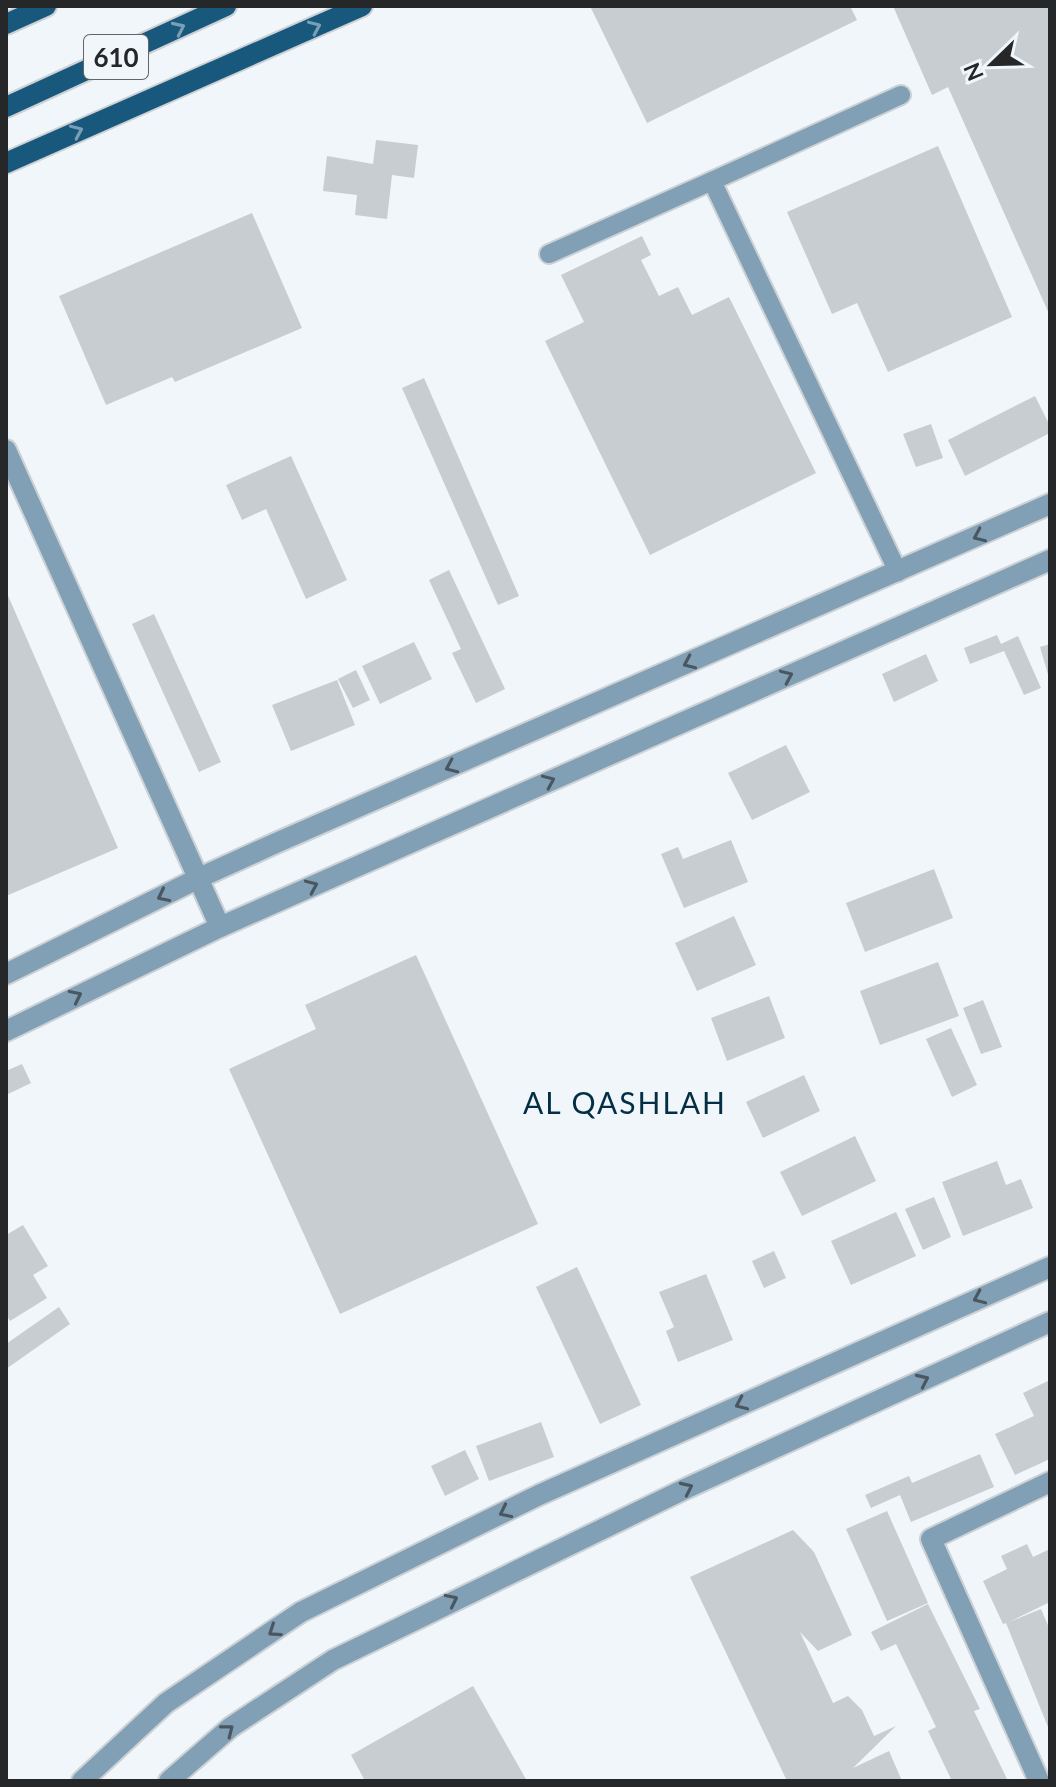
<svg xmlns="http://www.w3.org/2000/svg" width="1056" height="1787" font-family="Lato,sans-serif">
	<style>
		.building { fill: #c8cdd1 }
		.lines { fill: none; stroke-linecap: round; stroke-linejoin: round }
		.service-casing { stroke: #cbd1d4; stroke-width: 22 }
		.minor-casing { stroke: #cbd1d4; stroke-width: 24 }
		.primary-casing { stroke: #cbd1d4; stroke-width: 24 }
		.service { stroke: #82a0b5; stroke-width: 18 }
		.minor { stroke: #82a0b5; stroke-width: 20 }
		.primary { stroke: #18587d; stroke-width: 20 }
		.oneway { stroke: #799fb5 }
		.oneway2 { stroke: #4a5761 }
		.labels { text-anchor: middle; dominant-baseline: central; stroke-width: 6; stroke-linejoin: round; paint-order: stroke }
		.shield { fill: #f0f6fa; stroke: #626568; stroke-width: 2 }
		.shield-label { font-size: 26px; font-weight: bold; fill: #252729 }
		.neighbourhood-label { font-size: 30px; letter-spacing: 2px; fill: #042e44; stroke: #f0f6fa }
	</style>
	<rect width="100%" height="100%" fill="#f0f6fa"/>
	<g class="building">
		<path d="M 590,6 L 850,6 L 857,20 L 647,123 Z"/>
		<path d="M 893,6 L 1050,6 L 1050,316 L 948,87 L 932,95 Z"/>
		<path d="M 376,140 L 418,145 L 414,178 L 392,175 L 387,219 L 355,215 L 357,195 L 323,191 L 327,156 L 373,164 Z"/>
		<path d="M 938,146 L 1012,317 L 888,372 L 857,303 L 832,314 L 787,212 Z"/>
		<path d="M 252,213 L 302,328 L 175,382 L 172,377 L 106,405 L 59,296 Z"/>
		<path d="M 642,236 L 651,255 L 641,260 L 659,296 L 678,287 L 692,315 L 729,297 L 816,473 L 650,555 L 545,341 L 584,322 L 561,275 Z"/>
		<path d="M 424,378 L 519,596 L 498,605 L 402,388 Z"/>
		<path d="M 1035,396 L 1050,426 L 1050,433 L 965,476 L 948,440 Z"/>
		<path d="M 931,424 L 943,458 L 916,467 L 903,434 Z"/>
		<path d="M 291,456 L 347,580 L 306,599 L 266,509 L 242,520 L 226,485 Z"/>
		<path d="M 449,570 L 505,689 L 476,703 L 452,653 L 461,649 L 429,580 Z"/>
		<path d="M 6,591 L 118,848 L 6,896 Z"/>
		<path d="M 154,614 L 221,762 L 199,772 L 132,624 Z"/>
		<path d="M 997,635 L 1001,644 L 1018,636 L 1041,688 L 1024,695 L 1004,651 L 970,664 L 964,648 Z"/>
		<path d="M 414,642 L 432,679 L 380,704 L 362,666 Z"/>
		<path d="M 1050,644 L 1050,678 L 1049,678 L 1040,647 Z"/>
		<path d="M 926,654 L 938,681 L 894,702 L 882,674 Z"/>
		<path d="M 356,670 L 370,700 L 353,708 L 338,679 Z"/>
		<path d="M 337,680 L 355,725 L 291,751 L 272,705 Z"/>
		<path d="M 786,745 L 810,792 L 752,820 L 728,773 Z"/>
		<path d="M 731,840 L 748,882 L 684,908 L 661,854 L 678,847 L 683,859 Z"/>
		<path d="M 934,869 L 953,918 L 865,952 L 846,903 Z"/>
		<path d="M 734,916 L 756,965 L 697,991 L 675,943 Z"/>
		<path d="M 416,955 L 538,1224 L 340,1314 L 229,1069 L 316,1029 L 305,1005 Z"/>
		<path d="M 938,962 L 959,1016 L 880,1045 L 860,991 Z"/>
		<path d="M 769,996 L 785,1038 L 727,1061 L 711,1018 Z"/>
		<path d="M 983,1000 L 1002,1047 L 981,1054 L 963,1008 Z"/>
		<path d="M 951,1028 L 977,1085 L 952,1097 L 926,1039 Z"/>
		<path d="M 22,1064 L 31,1083 L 6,1095 L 6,1071 Z"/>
		<path d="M 804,1075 L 820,1111 L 763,1138 L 746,1102 Z"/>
		<path d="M 855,1136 L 876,1181 L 802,1216 L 780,1172 Z"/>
		<path d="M 997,1161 L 1006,1185 L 1021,1179 L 1033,1208 L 963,1236 L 942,1182 Z"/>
		<path d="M 934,1197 L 951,1237 L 923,1250 L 905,1209 Z"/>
		<path d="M 896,1212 L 916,1256 L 851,1285 L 831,1241 Z"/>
		<path d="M 23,1225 L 48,1266 L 33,1275 L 47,1298 L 10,1321 L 6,1314 L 6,1235 Z"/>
		<path d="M 774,1251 L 786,1278 L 764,1288 L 752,1261 Z"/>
		<path d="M 577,1267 L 641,1405 L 600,1424 L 536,1287 Z"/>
		<path d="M 706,1274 L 733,1340 L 678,1362 L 666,1331 L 674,1327 L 659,1292 Z"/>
		<path d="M 59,1307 L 70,1324 L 6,1369 L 6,1344 Z"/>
		<path d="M 1050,1380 L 1050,1459 L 1015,1475 L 995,1434 L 1034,1416 L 1023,1393 Z"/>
		<path d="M 541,1422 L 554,1457 L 489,1481 L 476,1446 Z"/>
		<path d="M 465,1450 L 479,1479 L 445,1496 L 431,1466 Z"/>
		<path d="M 980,1454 L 994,1487 L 911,1522 L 900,1495 L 871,1508 L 865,1495 L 909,1476 L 912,1483 Z"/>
		<path d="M 887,1511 L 928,1603 L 887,1621 L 846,1529 Z"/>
		<path d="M 793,1530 L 814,1552 L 852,1635 L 818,1651 L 800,1632 L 833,1703 L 848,1696 L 862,1710 L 874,1736 L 896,1726 L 853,1768 L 889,1751 L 902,1781 L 787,1781 L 690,1577 Z"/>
		<path d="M 1027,1544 L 1033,1557 L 1050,1549 L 1050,1602 L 1009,1622 L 1041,1609 L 1050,1630 L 1050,1732 L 1006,1623 L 1003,1624 L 983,1581 L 1007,1569 L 1001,1556 Z"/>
		<path d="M 928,1604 L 980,1709 L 974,1711 L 1008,1781 L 952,1781 L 928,1731 L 936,1727 L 896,1644 L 881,1651 L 871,1632 Z"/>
		<path d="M 473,1686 L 527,1781 L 365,1781 L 351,1755 Z"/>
	</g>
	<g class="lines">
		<defs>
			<g id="service">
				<path d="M 549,254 L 712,181"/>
				<path d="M 898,572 L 712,181 L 901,95"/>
			</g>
			<g id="minor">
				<path d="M 6,450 L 220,927"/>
				<path d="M 6,974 L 199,878 L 276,843 L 1050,504"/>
				<path d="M 6,1031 L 220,927 L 1050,560"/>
				<path d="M 82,1781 L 166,1703 L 301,1612 L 539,1495 L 1050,1267"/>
				<path d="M 169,1781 L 231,1727 L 333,1660 L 687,1488 L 1050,1322"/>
				<path d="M 1039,1781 L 931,1539 L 1050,1482"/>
			</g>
			<g id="primary">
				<path d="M 6,24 L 46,6"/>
				<path d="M 6,107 L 226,6"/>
				<path d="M 6,163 L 362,6"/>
			</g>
		</defs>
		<use href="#service" class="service-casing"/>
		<use href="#minor" class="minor-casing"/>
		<use href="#primary" class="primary-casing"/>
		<use href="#service" class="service"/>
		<use href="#minor" class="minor"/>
		<use href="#primary" class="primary"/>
	</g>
	<defs><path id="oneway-chevron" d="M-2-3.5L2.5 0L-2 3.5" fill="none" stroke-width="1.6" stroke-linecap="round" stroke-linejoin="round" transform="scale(2)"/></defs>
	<g class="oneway">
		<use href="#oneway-chevron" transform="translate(315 27) rotate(-24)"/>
		<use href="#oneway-chevron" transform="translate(179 28) rotate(-25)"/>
		<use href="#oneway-chevron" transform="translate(77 131) rotate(-24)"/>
	</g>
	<g class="oneway2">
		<use href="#oneway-chevron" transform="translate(979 536) rotate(156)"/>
		<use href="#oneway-chevron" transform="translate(689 663) rotate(156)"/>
		<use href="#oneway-chevron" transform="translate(787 676) rotate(-24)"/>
		<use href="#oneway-chevron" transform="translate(451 767) rotate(156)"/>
		<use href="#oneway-chevron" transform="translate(549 781) rotate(-24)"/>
		<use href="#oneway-chevron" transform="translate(312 886) rotate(-24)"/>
		<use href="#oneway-chevron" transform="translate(163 896) rotate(154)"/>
		<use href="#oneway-chevron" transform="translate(76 996) rotate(-26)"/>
		<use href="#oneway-chevron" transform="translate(979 1298) rotate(156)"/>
		<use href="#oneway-chevron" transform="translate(923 1380) rotate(-25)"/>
		<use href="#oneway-chevron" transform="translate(741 1404) rotate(156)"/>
		<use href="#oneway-chevron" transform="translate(687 1488) rotate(-25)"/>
		<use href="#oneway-chevron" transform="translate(505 1512) rotate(154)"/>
		<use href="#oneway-chevron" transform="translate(452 1600) rotate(-26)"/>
		<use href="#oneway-chevron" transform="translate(274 1631) rotate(146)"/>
		<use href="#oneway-chevron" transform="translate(228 1730) rotate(-38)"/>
	</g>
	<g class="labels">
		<rect class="shield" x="84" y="35" width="64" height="44" rx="6"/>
		<g class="shield-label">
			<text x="116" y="57">610</text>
		</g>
		<g class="neighbourhood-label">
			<text x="625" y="1102">AL QASHLAH</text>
		</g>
	</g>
	<rect width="1056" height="1787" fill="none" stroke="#252729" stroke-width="16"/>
	<g transform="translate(992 64) rotate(247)" stroke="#f0f6fa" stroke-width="6" paint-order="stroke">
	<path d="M0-6L14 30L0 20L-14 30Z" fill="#252729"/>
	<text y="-12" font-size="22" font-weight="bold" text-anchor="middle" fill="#252729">N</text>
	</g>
</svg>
